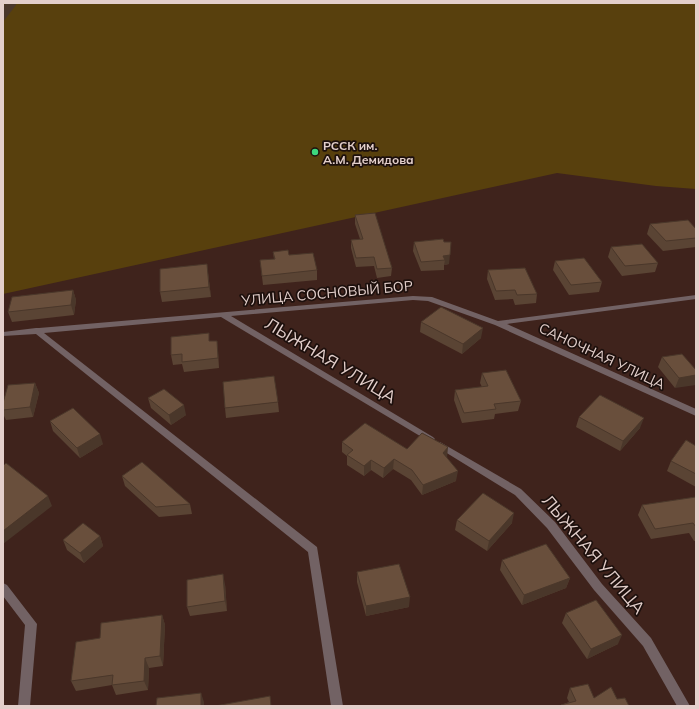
<svg xmlns="http://www.w3.org/2000/svg" width="699" height="709" font-family="Mulish,sans-serif">
	<style>
		.green { fill: #58400d }
		.lines { fill: none; stroke-linecap: round; stroke-linejoin: round }
		.minor { fill: #726264; fill-rule: evenodd }
		.wall { fill: #5a4434 }
		.shaded-wall { fill: #4a372a }
		.building { fill: #694f3c; stroke: #4a372a }
		.poi-dot { fill: #3dd77d; stroke: #1d100d; stroke-width: 1.5 }
		.labels { text-anchor: middle; dominant-baseline: central; stroke-width: 3.5; stroke-linejoin: round; paint-order: stroke }
		.far-poi-label { font-size: 12px; font-weight: bold; fill: #e3cfcb; stroke: #1d100d; text-anchor: start }
		.street-label { font-size: 14px; fill: #e3cfcb; stroke: #1d100d }
		.near-street-label { font-size: 17px; fill: #e3cfcb; stroke: #1d100d }
	</style>
	<rect width="100%" height="100%" fill="#3f231c"/>
	<path class="green" d="M 3,3 L 696,3 L 696,189 L 656,186 L 557,173 L 3,294 Z"/>
	<g class="lines">
		<g class="minor">
			<path d="M 696,295 L 696,299 L 507,324 L 696,409 L 696,416 L 495,325 L 428,301 L 413,300 L 231,316 L 433,437 L 435,439 L 433,441 L 430,442 L 221,317 L 44,333 L 317,547 L 343,706 L 331,706 L 308,552 L 36,334 L 3,336 L 3,332 L 36,328 L 39,328 L 413,296 L 432,297 L 498,321 Z"/>
			<path d="M 440,442 L 521,489 L 555,522 L 602,584 L 651,638 L 690,706 L 677,706 L 643,646 L 594,590 L 547,528 L 515,495 L 437,447 L 435,445 L 437,443 Z"/>
			<path d="M 3,583 L 7,585 L 37,624 L 30,706 L 18,706 L 25,625 L 3,596 Z"/>
		</g>
	</g>
	<g class="wall">
		<path d="M 355,215 L 392,268 L 391,276 L 377,278 L 374,266 L 356,267 L 351,248 L 351,240 L 360,239 L 355,224 Z"/>
		<path d="M 650,224 L 696,229 L 696,247 L 663,251 L 647,234 Z"/>
		<path d="M 443,239 L 449,264 L 444,265 L 444,270 L 421,271 L 413,251 L 414,242 Z"/>
		<path d="M 611,247 L 658,263 L 655,272 L 622,276 L 608,257 Z"/>
		<path d="M 273,252 L 289,255 L 317,270 L 317,280 L 263,285 L 260,260 L 274,259 Z"/>
		<path d="M 555,261 L 602,282 L 599,292 L 569,295 L 553,270 Z"/>
		<path d="M 488,270 L 537,294 L 536,303 L 515,305 L 513,299 L 495,300 L 487,279 Z"/>
		<path d="M 208,273 L 211,297 L 162,302 L 160,292 Z"/>
		<path d="M 73,290 L 76,300 L 74,315 L 12,322 L 8,312 Z"/>
		<path d="M 421,322 L 481,338 L 462,354 L 420,332 Z"/>
		<path d="M 210,341 L 218,351 L 219,368 L 184,372 L 182,364 L 173,365 L 171,355 Z"/>
		<path d="M 662,357 L 696,370 L 675,388 L 658,367 Z"/>
		<path d="M 482,373 L 521,401 L 518,411 L 495,414 L 494,419 L 462,423 L 454,400 L 455,390 L 482,387 L 480,383 Z"/>
		<path d="M 35,383 L 39,393 L 33,417 L 6,420 L 3,414 L 3,403 Z"/>
		<path d="M 148,398 L 186,415 L 171,425 L 151,408 Z"/>
		<path d="M 278,402 L 279,412 L 226,418 L 225,408 Z"/>
		<path d="M 579,417 L 640,428 L 620,451 L 576,427 Z"/>
		<path d="M 50,421 L 103,444 L 80,458 L 53,431 Z"/>
		<path d="M 342,442 L 407,449 L 447,457 L 456,481 L 422,495 L 411,480 L 393,469 L 383,478 L 371,470 L 364,476 L 347,465 L 347,456 L 342,452 Z"/>
		<path d="M 696,446 L 696,487 L 667,471 L 671,461 Z"/>
		<path d="M 122,476 L 190,504 L 192,514 L 159,517 L 125,486 Z"/>
		<path d="M 696,497 L 696,541 L 694,541 L 689,533 L 651,539 L 638,515 L 642,505 Z"/>
		<path d="M 457,520 L 512,523 L 487,551 L 455,530 Z"/>
		<path d="M 100,536 L 103,546 L 84,563 L 67,550 L 63,540 Z"/>
		<path d="M 502,560 L 570,578 L 566,588 L 522,605 L 500,570 Z"/>
		<path d="M 357,572 L 409,607 L 366,616 L 357,582 Z"/>
		<path d="M 225,584 L 227,611 L 190,616 L 187,607 Z"/>
		<path d="M 566,613 L 618,644 L 587,659 L 562,623 Z"/>
		<path d="M 162,615 L 165,625 L 163,666 L 149,668 L 148,690 L 116,695 L 112,685 L 76,691 L 71,681 L 100,638 Z"/>
		<path d="M 570,688 L 594,698 L 617,699 L 629,706 L 560,706 L 561,705 L 569,702 L 567,698 Z"/>
	</g>
	<g class="shaded-wall">
		<path d="M 6,3 L 16,3 L 16,5 L 3,22 L 3,6 Z"/>
		<path d="M 450,255 L 449,264 L 444,265 L 445,260 L 443,256 Z"/>
		<path d="M 207,264 L 208,273 L 211,297 L 209,287 Z"/>
		<path d="M 73,290 L 76,300 L 74,315 L 71,305 Z"/>
		<path d="M 483,328 L 481,338 L 462,354 L 463,344 Z"/>
		<path d="M 696,375 L 696,385 L 675,388 L 679,378 Z"/>
		<path d="M 35,383 L 39,393 L 33,417 L 30,407 Z"/>
		<path d="M 184,405 L 186,415 L 171,425 L 169,415 Z"/>
		<path d="M 644,418 L 640,428 L 620,451 L 623,441 Z"/>
		<path d="M 100,434 L 103,444 L 80,458 L 77,448 Z"/>
		<path d="M 448,447 L 447,458 L 443,453 Z"/>
		<path d="M 394,459 L 393,469 L 383,478 L 384,468 Z"/>
		<path d="M 371,460 L 371,470 L 364,476 L 364,466 Z"/>
		<path d="M 458,471 L 456,481 L 422,495 L 423,485 Z"/>
		<path d="M 48,496 L 52,506 L 3,544 L 3,531 Z"/>
		<path d="M 514,513 L 512,523 L 487,551 L 489,541 Z"/>
		<path d="M 100,536 L 103,546 L 84,563 L 80,553 Z"/>
		<path d="M 223,574 L 225,584 L 227,611 L 225,601 Z"/>
		<path d="M 570,578 L 566,588 L 522,605 L 524,595 Z"/>
		<path d="M 410,597 L 409,607 L 366,616 L 366,606 Z"/>
		<path d="M 162,615 L 165,625 L 163,666 L 160,656 Z"/>
		<path d="M 622,635 L 618,644 L 587,659 L 591,649 Z"/>
		<path d="M 145,658 L 149,668 L 148,690 L 144,681 Z"/>
		<path d="M 201,693 L 204,702 L 204,706 L 201,706 Z"/>
	</g>
	<g class="building">
		<path d="M 375,213 L 392,268 L 377,269 L 374,257 L 356,258 L 351,240 L 363,239 L 355,215 Z"/>
		<path d="M 688,220 L 696,229 L 696,238 L 666,241 L 650,224 Z"/>
		<path d="M 443,239 L 444,242 L 451,242 L 450,255 L 443,256 L 445,260 L 421,262 L 414,242 Z"/>
		<path d="M 642,244 L 658,263 L 625,266 L 611,247 Z"/>
		<path d="M 288,250 L 289,255 L 313,253 L 317,270 L 262,276 L 260,260 L 275,259 L 273,252 Z"/>
		<path d="M 584,258 L 602,282 L 571,285 L 555,261 Z"/>
		<path d="M 207,264 L 209,287 L 160,292 L 160,269 Z"/>
		<path d="M 525,268 L 537,294 L 517,295 L 515,290 L 496,291 L 488,270 Z"/>
		<path d="M 73,290 L 71,305 L 8,312 L 12,297 Z"/>
		<path d="M 441,307 L 483,328 L 463,344 L 421,322 Z"/>
		<path d="M 209,333 L 209,341 L 217,341 L 218,358 L 182,362 L 182,354 L 171,355 L 171,337 Z"/>
		<path d="M 682,354 L 696,370 L 696,375 L 679,378 L 662,357 Z"/>
		<path d="M 506,370 L 521,401 L 494,404 L 496,409 L 464,413 L 455,390 L 488,386 L 482,373 Z"/>
		<path d="M 274,376 L 278,402 L 225,408 L 223,382 Z"/>
		<path d="M 35,383 L 30,407 L 3,410 L 3,403 L 8,385 Z"/>
		<path d="M 164,389 L 184,405 L 169,415 L 148,398 Z"/>
		<path d="M 600,395 L 644,418 L 623,441 L 579,417 Z"/>
		<path d="M 73,408 L 100,434 L 77,448 L 50,421 Z"/>
		<path d="M 365,423 L 407,449 L 422,433 L 448,447 L 443,453 L 458,471 L 423,485 L 412,470 L 394,459 L 384,468 L 371,460 L 364,466 L 347,455 L 353,450 L 342,442 Z"/>
		<path d="M 686,440 L 696,446 L 696,474 L 671,461 Z"/>
		<path d="M 142,462 L 190,504 L 156,507 L 122,476 Z"/>
		<path d="M 6,463 L 48,496 L 3,531 L 3,466 Z"/>
		<path d="M 483,493 L 514,513 L 489,541 L 457,520 Z"/>
		<path d="M 696,497 L 696,527 L 693,523 L 655,529 L 642,505 Z"/>
		<path d="M 83,523 L 100,536 L 80,553 L 63,540 Z"/>
		<path d="M 546,544 L 570,578 L 524,595 L 502,560 Z"/>
		<path d="M 399,564 L 410,597 L 366,606 L 357,572 Z"/>
		<path d="M 223,574 L 225,601 L 187,607 L 187,580 Z"/>
		<path d="M 596,600 L 622,635 L 591,649 L 566,613 Z"/>
		<path d="M 162,615 L 160,656 L 145,658 L 144,681 L 112,685 L 113,675 L 71,681 L 76,642 L 100,638 L 101,623 Z"/>
		<path d="M 588,684 L 594,698 L 611,687 L 617,699 L 625,698 L 629,706 L 561,706 L 561,705 L 576,701 L 570,688 Z"/>
		<path d="M 201,693 L 201,706 L 156,706 L 157,698 Z"/>
		<path d="M 270,696 L 271,706 L 215,706 Z"/>
	</g>
	<circle class="poi-dot" cx="315" cy="152" r="4"/>
	<g class="labels">
		<g class="far-poi-label">
			<text x="323" y="145">РССК им.<tspan x="323" dy="14">А.М. Демидова</tspan></text>
		</g>
		<g class="street-label">
			<text transform="translate(327 293) rotate(-5)">УЛИЦА СОСНОВЫЙ БОР</text>
			<text transform="translate(602 356) rotate(25)">САНОЧНАЯ УЛИЦА</text>
		</g>
		<g class="near-street-label">
			<text transform="translate(331 360) rotate(31)">ЛЫЖНАЯ УЛИЦА</text>
			<text transform="translate(594 554) rotate(50)">ЛЫЖНАЯ УЛИЦА</text>
		</g>
	</g>
	<rect width="699" height="709" fill="none" stroke="#e3cfcb" stroke-width="8"/>
</svg>
